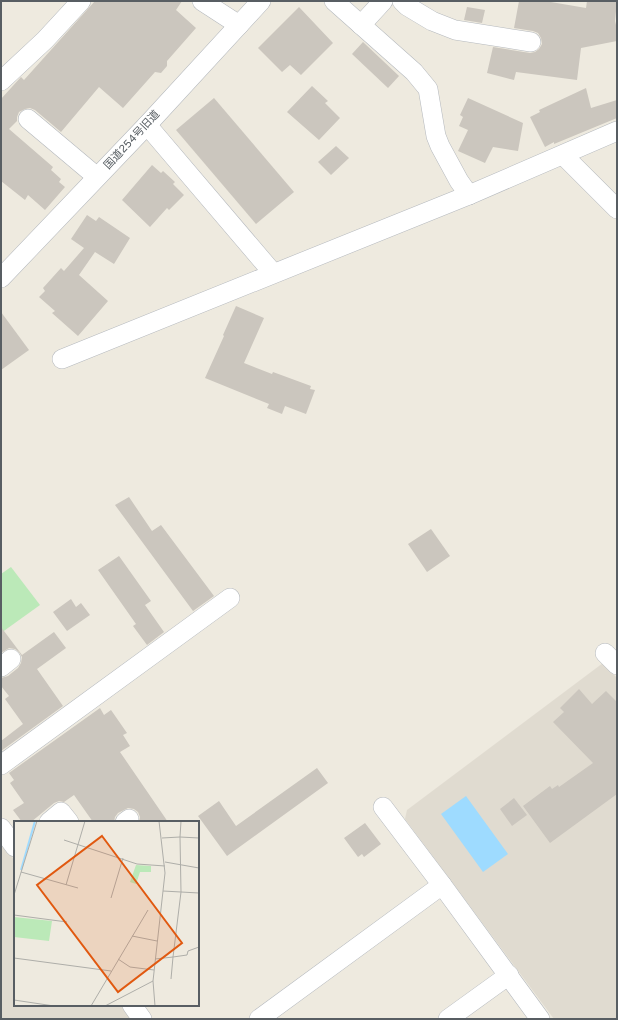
<svg xmlns="http://www.w3.org/2000/svg" width="618" height="1020" font-family="Overpass,'Noto Sans JP',sans-serif">
	<style>
		.education { fill: #e0dbd0 }
		.green { fill: #bbe9b8 }
		.water { fill: #9edbff }
		.building { fill: #cbc6be }
		.lines { fill: none; stroke-linecap: round; stroke-linejoin: round }
		.minor-casing { stroke: #b5b9be; stroke-width: 20 }
		.minor { stroke: #fff; stroke-width: 19 }
		.labels { text-anchor: middle; dominant-baseline: central; stroke-width: 3.5; stroke-linejoin: round; paint-order: stroke }
		.street-label { font-size: 11px; fill: #585e63; stroke: #fff }
		.inset-river { fill: none; stroke: #9edbff; stroke-width: 2 }
		.inset-road { fill: none; stroke: #aeaea9; stroke-width: 1 }
		.view { fill: #e15910; fill-opacity: 0.15; stroke: #e15910; stroke-width: 2 }
		.inset-edge { fill: none; stroke: #585e63; stroke-width: 2 }
	</style>
	<rect width="100%" height="100%" fill="#eeeadf"/>
	<g class="education">
		<path d="M 603,663 L 617,678 L 617,1019 L 554,1019 L 405,819 L 407,810 Z"/>
		<path d="M 1,842 L 15,861 L 15,1005 L 120,1005 L 131,1019 L 1,1019 Z"/>
	</g>
	<path class="green" d="M 11,567 L 40,605 L 1,633 L 1,574 Z"/>
	<path class="water" d="M 466,796 L 508,854 L 483,872 L 441,814 Z"/>
	<g class="building">
		<path d="M 95,1 L 182,1 L 176,10 L 196,28 L 167,61 L 167,66 L 161,73 L 155,72 L 123,108 L 99,87 L 61,132 L 35,110 L 30,108 L 25,109 L 19,112 L 17,117 L 17,121 L 9,129 L 53,167 L 51,170 L 61,179 L 59,182 L 65,187 L 45,210 L 28,195 L 25,200 L 1,181 L 1,99 L 21,77 L 24,80 Z"/>
		<path d="M 519,1 L 545,1 L 586,8 L 587,1 L 617,1 L 615,21 L 617,29 L 617,41 L 581,48 L 577,80 L 516,72 L 514,80 L 487,73 L 493,47 L 530,53 L 535,52 L 539,49 L 542,44 L 541,38 L 538,33 L 533,31 L 514,28 Z"/>
		<path d="M 299,7 L 333,43 L 301,75 L 290,65 L 282,72 L 258,48 Z"/>
		<path d="M 467,7 L 485,10 L 482,23 L 464,20 Z"/>
		<path d="M 363,42 L 399,76 L 388,88 L 352,54 Z"/>
		<path d="M 312,86 L 328,101 L 325,103 L 340,118 L 319,140 L 287,112 Z"/>
		<path d="M 586,88 L 591,108 L 617,100 L 617,118 L 554,144 L 554,142 L 545,147 L 530,117 L 540,112 L 539,110 Z"/>
		<path d="M 214,98 L 294,192 L 256,224 L 176,130 Z"/>
		<path d="M 468,98 L 523,123 L 518,151 L 493,147 L 485,163 L 458,151 L 468,130 L 459,126 L 463,117 L 460,115 Z"/>
		<path d="M 336,146 L 349,158 L 331,175 L 318,162 Z"/>
		<path d="M 152,165 L 161,173 L 163,171 L 175,182 L 173,184 L 184,195 L 169,210 L 167,208 L 150,227 L 122,200 Z"/>
		<path d="M 87,215 L 96,221 L 99,217 L 130,238 L 114,264 L 95,252 L 79,275 L 108,301 L 78,336 L 52,313 L 55,311 L 39,297 L 45,291 L 43,288 L 61,268 L 64,271 L 84,248 L 71,239 Z"/>
		<path d="M 236,306 L 264,318 L 244,363 L 272,374 L 273,372 L 311,386 L 310,389 L 315,390 L 306,414 L 285,406 L 282,414 L 267,408 L 269,404 L 205,378 L 224,336 L 223,335 Z"/>
		<path d="M 1,312 L 29,350 L 1,370 Z"/>
		<path d="M 129,497 L 152,531 L 161,525 L 214,596 L 193,611 L 115,505 Z"/>
		<path d="M 431,529 L 450,556 L 427,572 L 408,544 Z"/>
		<path d="M 119,556 L 151,601 L 145,605 L 164,632 L 147,645 L 133,626 L 136,624 L 98,570 Z"/>
		<path d="M 71,599 L 76,607 L 81,603 L 90,615 L 67,631 L 53,612 Z"/>
		<path d="M 1,627 L 22,655 L 54,632 L 66,648 L 37,669 L 63,706 L 1,751 L 1,741 L 23,724 L 5,699 L 9,696 L 1,686 L 1,678 L 8,676 L 18,668 L 21,663 L 22,657 L 19,652 L 15,649 L 9,648 L 1,653 Z"/>
		<path d="M 579,689 L 592,704 L 606,691 L 617,702 L 617,794 L 550,843 L 523,806 L 550,786 L 552,789 L 558,785 L 559,787 L 593,763 L 553,722 L 564,712 L 560,708 Z"/>
		<path d="M 100,708 L 104,715 L 111,710 L 127,733 L 123,735 L 130,746 L 120,752 L 168,822 L 139,822 L 140,817 L 138,812 L 134,809 L 128,808 L 118,813 L 115,817 L 114,822 L 93,822 L 74,795 L 64,802 L 59,801 L 54,803 L 31,822 L 22,822 L 13,810 L 24,803 L 10,783 L 14,780 L 9,773 Z"/>
		<path d="M 317,768 L 328,783 L 227,856 L 198,816 L 219,801 L 236,826 Z"/>
		<path d="M 514,798 L 527,815 L 512,826 L 500,809 Z"/>
		<path d="M 365,823 L 381,844 L 364,857 L 362,854 L 358,857 L 344,838 Z"/>
	</g>
	<g class="lines">
		<defs>
			<g id="minor">
				<path d="M 202,1 L 239,25"/>
				<path d="M 334,1 L 414,72 L 428,89 L 436,136 L 440,146 L 459,181 L 469,195"/>
				<path d="M 402,1 L 407,6 L 432,21 L 455,30 L 531,42"/>
				<path d="M 361,25 L 383,1"/>
				<path d="M 1,81 L 45,40 L 81,1"/>
				<path d="M 28,119 L 97,177"/>
				<path d="M 147,125 L 273,273"/>
				<path d="M 563,155 L 617,209"/>
				<path d="M 1,278 L 147,125 L 261,1"/>
				<path d="M 62,359 L 469,195 L 617,131"/>
				<path d="M 605,653 L 617,665"/>
				<path d="M 1,667 L 11,659"/>
				<path d="M 1,765 L 230,598"/>
				<path d="M 383,807 L 442,885 L 540,1019"/>
				<path d="M 49,822 L 61,812 L 69,822"/>
				<path d="M 125,822 L 129,819"/>
				<path d="M 1,828 L 15,847"/>
				<path d="M 132,1005 L 142,1019"/>
				<path d="M 259,1019 L 442,885"/>
				<path d="M 448,1019 L 509,975"/>
			</g>
		</defs>
		<use href="#minor" class="minor-casing"/>
		<use href="#minor" class="minor"/>
	</g>
	<g class="labels">
		<g class="street-label">
			<text transform="translate(132 140) rotate(-47)">国道254号旧道</text>
		</g>
	</g>
	<g transform="translate(14 821)">
		<rect width="185" height="185" fill="#eeeadf"/>
		<path d="M 122,44 L 137,45 L 137,51 L 126,51 L 122,63 L 116,61 ZM 0,96 L 38,100 L 35,120 L 0,116 Z" fill="#bbe9b8"/>
		<path class="inset-river" d="M 7,49 L 21,0"/>
		<path class="inset-road" d="M 148,17 L 166,16 L 167,0M 50,19 L 123,43 L 151,45M 151,41 L 185,47M 7,51 L 64,67M 52,64 L 71,0M 149,70 L 185,72M 0,74 L 23,0M 97,77 L 109,37M 0,94 L 53,101M 118,115 L 143,120M 0,137 L 97,150M 104,138 L 116,146 L 140,149M 141,138 L 159,136 L 167,71 L 166,16 L 185,17M 157,158 L 159,136 L 173,134 L 174,130 L 185,126M 0,179 L 40,185M 77,185 L 134,89M 91,185 L 139,160M 141,185 L 139,160 L 151,52 L 145,0"/>
		<path class="view" d="M 88,15 L 168,122 L 104,171 L 23,64 Z"/>
		<rect width="185" height="185" class="inset-edge"/>
	</g>
	<rect width="618" height="1020" fill="none" stroke="#585e63" stroke-width="4"/>
</svg>
